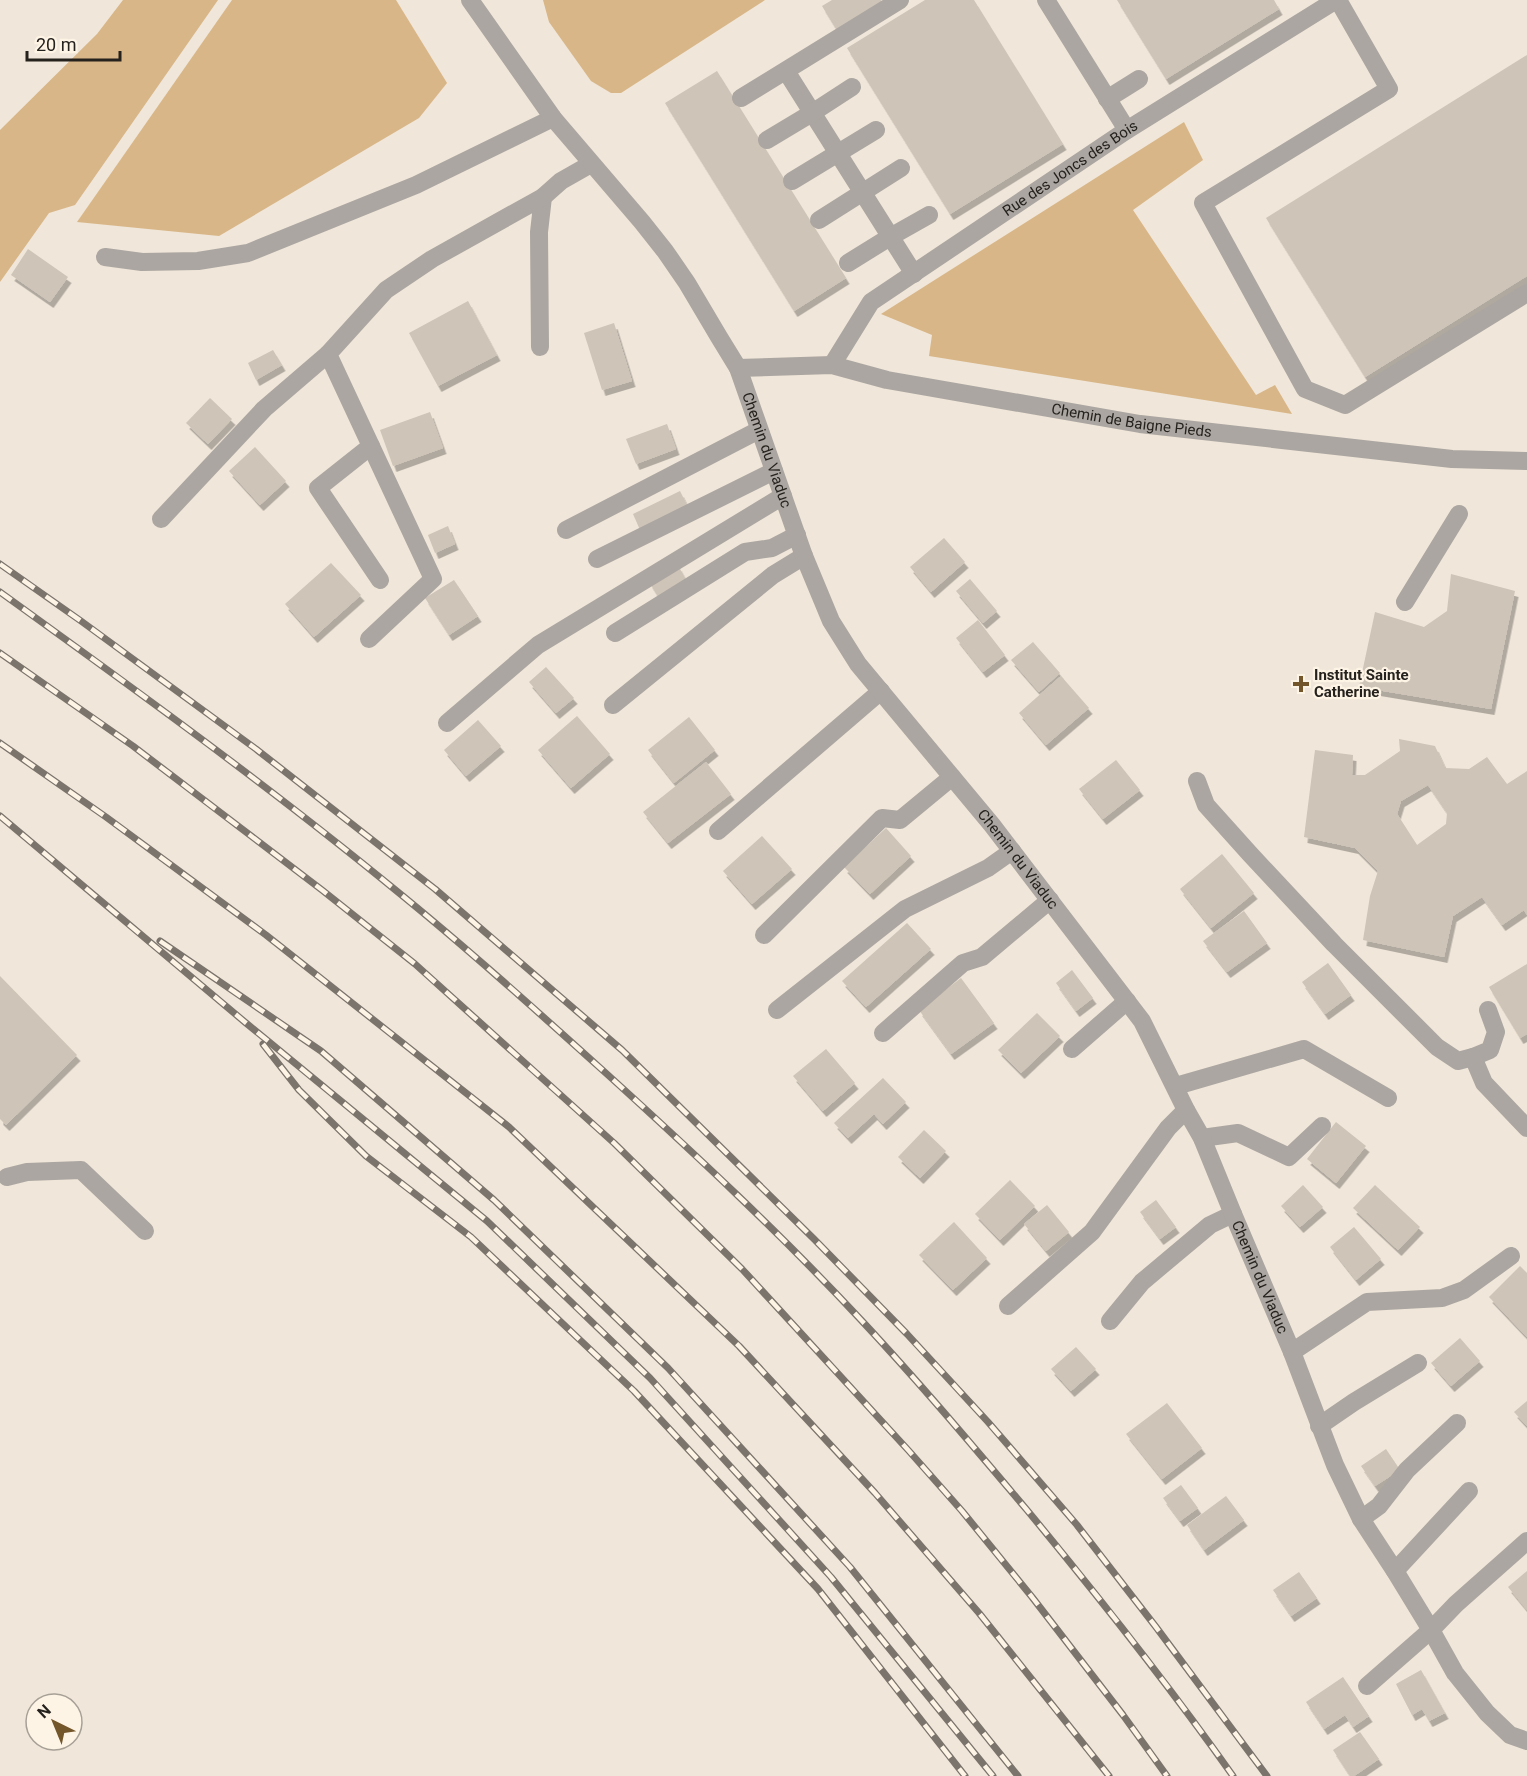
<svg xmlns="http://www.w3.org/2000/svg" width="1527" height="1776" font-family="Roboto,sans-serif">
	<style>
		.grass { fill: #d8b687 }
		.building { fill: #cec4b7; fill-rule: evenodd; filter: url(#shadow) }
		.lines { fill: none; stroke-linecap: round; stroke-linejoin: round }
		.lane { stroke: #aba6a1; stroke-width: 18 }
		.street { stroke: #aba6a1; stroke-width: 18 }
		.rail-casing { stroke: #7b746c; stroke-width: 7 }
		.rail { stroke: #fef4e6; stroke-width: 4.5; stroke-dasharray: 14; stroke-linecap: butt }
		.poi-dot { fill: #73562a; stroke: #fef4e6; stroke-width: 2 }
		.labels { text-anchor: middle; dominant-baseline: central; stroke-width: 4.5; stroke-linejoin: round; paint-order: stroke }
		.street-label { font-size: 15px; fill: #25211d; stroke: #fef4e6 }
		.poi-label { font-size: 15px; font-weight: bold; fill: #25211d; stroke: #fef4e6; text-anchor: start }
	</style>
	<defs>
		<filter id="shadow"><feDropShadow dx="3.5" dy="6" stdDeviation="0" flood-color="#0004"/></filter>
	</defs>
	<rect width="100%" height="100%" fill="#f0e6d9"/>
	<g class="grass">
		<path d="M 123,0 L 218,0 L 75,205 L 49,213 L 0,282 L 0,130 L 97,34 Z"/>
		<path d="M 232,0 L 396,0 L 447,83 L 419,118 L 219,236 L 77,222 Z"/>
		<path d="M 543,0 L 765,0 L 621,93 L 611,93 L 591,81 L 549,22 Z"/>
		<path d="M 1184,122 L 1203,160 L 1133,210 L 1256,395 L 1275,385 L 1292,414 L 929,356 L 932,335 L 881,314 Z"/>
	</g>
	<g class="building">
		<path d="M 832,0 L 881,0 L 884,4 L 838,32 L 822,6 Z"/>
		<path d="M 925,0 L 974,0 L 1063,144 L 950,214 L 847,48 Z"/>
		<path d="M 1117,0 L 1274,0 L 1279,9 L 1166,79 Z"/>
		<path d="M 1527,55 L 1527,276 L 1365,377 L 1266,218 Z"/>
		<path d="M 717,71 L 846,278 L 794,311 L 665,103 Z"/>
		<path d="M 28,249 L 68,277 L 50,302 L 11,275 Z"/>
		<path d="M 468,301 L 497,355 L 438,386 L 409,333 Z"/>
		<path d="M 614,323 L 632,381 L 602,390 L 584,333 Z"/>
		<path d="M 273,350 L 282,365 L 256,380 L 248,363 Z"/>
		<path d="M 210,398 L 232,419 L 208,444 L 186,423 Z"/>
		<path d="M 430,412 L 443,448 L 393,466 L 380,430 Z"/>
		<path d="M 667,424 L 676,449 L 636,464 L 626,439 Z"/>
		<path d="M 255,447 L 286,481 L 260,505 L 229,471 Z"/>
		<path d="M 680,491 L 689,509 L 641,532 L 633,514 Z"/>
		<path d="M 448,526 L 455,544 L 435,553 L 428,535 Z"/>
		<path d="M 944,538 L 965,562 L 931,592 L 910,567 Z"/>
		<path d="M 331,563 L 361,595 L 314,637 L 285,604 Z"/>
		<path d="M 678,565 L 687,582 L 659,598 L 649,582 Z"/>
		<path d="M 1451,574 L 1515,591 L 1491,709 L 1359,687 L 1375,612 L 1424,627 L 1447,611 Z"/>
		<path d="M 970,579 L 997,611 L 983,623 L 956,591 Z"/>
		<path d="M 454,580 L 478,616 L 449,635 L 425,598 Z"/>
		<path d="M 978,620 L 1005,655 L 983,672 L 956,638 Z"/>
		<path d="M 1033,642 L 1060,673 L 1039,692 L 1011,660 Z"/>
		<path d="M 546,667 L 574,698 L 556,713 L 529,682 Z"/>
		<path d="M 1061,676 L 1089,708 L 1046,745 L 1019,713 Z"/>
		<path d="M 577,716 L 610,754 L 571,788 L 538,750 Z"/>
		<path d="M 689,717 L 715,750 L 674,783 L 648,750 Z"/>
		<path d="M 478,720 L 501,746 L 466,776 L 444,750 Z"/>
		<path d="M 1399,739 L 1435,746 L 1445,768 L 1469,769 L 1487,757 L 1507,784 L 1527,771 L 1527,915 L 1524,910 L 1502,925 L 1482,897 L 1453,916 L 1444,957 L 1363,940 L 1370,896 L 1378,871 L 1355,848 L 1304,837 L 1315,750 L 1353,755 L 1352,775 L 1365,775 L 1400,751 ZM 1428,785 L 1447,813 L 1446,824 L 1417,845 L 1397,814 L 1401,801 Z"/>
		<path d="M 1116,760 L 1140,790 L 1103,819 L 1079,789 Z"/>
		<path d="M 706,762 L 731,794 L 668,843 L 643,812 Z"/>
		<path d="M 886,828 L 911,856 L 870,894 L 844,867 Z"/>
		<path d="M 762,836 L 792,869 L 752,904 L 723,871 Z"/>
		<path d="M 1222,854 L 1254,893 L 1211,928 L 1180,889 Z"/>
		<path d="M 1244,911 L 1267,943 L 1227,972 L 1203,941 Z"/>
		<path d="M 907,923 L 931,949 L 866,1007 L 842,981 Z"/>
		<path d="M 1328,963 L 1351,995 L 1325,1014 L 1302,982 Z"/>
		<path d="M 1527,964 L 1527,1034 L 1520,1038 L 1489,987 Z"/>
		<path d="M 1072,970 L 1093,998 L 1076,1011 L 1056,983 Z"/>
		<path d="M 0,976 L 77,1055 L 6,1125 L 0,1119 Z"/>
		<path d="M 961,978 L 994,1023 L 951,1054 L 919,1010 Z"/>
		<path d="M 1037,1013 L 1060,1036 L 1021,1073 L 998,1050 Z"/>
		<path d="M 826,1049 L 855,1083 L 823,1111 L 793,1076 Z"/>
		<path d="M 883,1078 L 906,1102 L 883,1124 L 874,1114 L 848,1138 L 834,1123 Z"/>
		<path d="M 1336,1122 L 1366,1146 L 1336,1183 L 1307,1159 Z"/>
		<path d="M 924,1130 L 946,1151 L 920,1178 L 898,1157 Z"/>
		<path d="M 1010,1180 L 1035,1206 L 1000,1240 L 975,1214 Z"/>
		<path d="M 1303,1185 L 1323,1207 L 1300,1227 L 1281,1206 Z"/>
		<path d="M 1375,1185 L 1420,1227 L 1398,1250 L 1353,1208 Z"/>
		<path d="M 1156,1200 L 1176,1227 L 1160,1239 L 1140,1212 Z"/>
		<path d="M 1047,1205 L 1069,1232 L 1046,1251 L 1024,1224 Z"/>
		<path d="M 954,1222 L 987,1258 L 953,1290 L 919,1255 Z"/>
		<path d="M 1354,1227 L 1381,1259 L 1356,1280 L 1330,1247 Z"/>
		<path d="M 1520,1266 L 1527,1273 L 1527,1337 L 1489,1297 Z"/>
		<path d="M 1460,1338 L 1480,1361 L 1451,1386 L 1431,1363 Z"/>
		<path d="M 1076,1347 L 1096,1369 L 1071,1391 L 1051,1369 Z"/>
		<path d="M 1527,1401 L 1527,1426 L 1514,1412 Z"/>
		<path d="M 1167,1403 L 1202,1448 L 1162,1479 L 1126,1434 Z"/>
		<path d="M 1386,1449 L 1400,1470 L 1375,1486 L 1361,1466 Z"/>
		<path d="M 1181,1485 L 1198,1508 L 1180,1521 L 1163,1498 Z"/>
		<path d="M 1226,1496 L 1244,1520 L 1204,1550 L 1187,1525 Z"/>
		<path d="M 1527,1571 L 1527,1610 L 1508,1587 Z"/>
		<path d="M 1299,1572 L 1317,1598 L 1291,1616 L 1273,1590 Z"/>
		<path d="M 1421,1670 L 1445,1713 L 1429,1721 L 1422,1709 L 1412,1715 L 1396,1684 Z"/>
		<path d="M 1343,1677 L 1369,1716 L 1353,1727 L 1345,1715 L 1324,1729 L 1306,1702 Z"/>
		<path d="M 1360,1732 L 1379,1759 L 1354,1776 L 1350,1776 L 1333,1750 Z"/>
	</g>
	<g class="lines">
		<g class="lane">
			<path d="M 1046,0 L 1127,130"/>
			<path d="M 1338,0 L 1389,89 L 1203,203 L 1305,389 L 1345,405 L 1527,293"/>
			<path d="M 786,71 L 914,274"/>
			<path d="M 741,98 L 900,0"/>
			<path d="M 1107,99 L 1139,79"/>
			<path d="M 767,140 L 812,113 L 852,87"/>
			<path d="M 792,181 L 876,130"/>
			<path d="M 819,220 L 901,168"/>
			<path d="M 105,257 L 142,262 L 198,261 L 248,253 L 416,185 L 553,118"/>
			<path d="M 848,263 L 890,237 L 929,215"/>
			<path d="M 540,347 L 539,232 L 543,197"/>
			<path id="s1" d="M 832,365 L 871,302 L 1127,130 L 1336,0"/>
			<path d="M 371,446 L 318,488 L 380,580"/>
			<path d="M 161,519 L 264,409 L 328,354"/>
			<path d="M 566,530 L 759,430"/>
			<path d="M 597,559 L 774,471"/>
			<path d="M 1405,602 L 1459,514"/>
			<path d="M 615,633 L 745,552 L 772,548 L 797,535"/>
			<path d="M 369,639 L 433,579 L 328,354 L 386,290 L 432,259 L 543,197 L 561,181 L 591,164"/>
			<path d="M 613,705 L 773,575 L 804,556"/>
			<path d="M 447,723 L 538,645 L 783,496"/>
			<path d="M 1197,781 L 1206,805 L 1250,854 L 1334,944 L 1437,1047 L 1458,1061 L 1473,1057 L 1490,1050 L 1496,1032 L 1488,1010"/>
			<path d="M 718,831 L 881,691"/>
			<path d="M 764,935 L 882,818 L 900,820 L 952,777"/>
			<path d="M 777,1010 L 905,909 L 988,868 L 1012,851"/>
			<path d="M 883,1033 L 963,963 L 982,957 L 1050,900"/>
			<path d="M 1072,1049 L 1127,1001"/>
			<path d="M 1473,1057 L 1484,1083 L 1527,1128"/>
			<path d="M 1176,1086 L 1304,1049 L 1388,1098"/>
			<path d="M 1202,1138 L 1238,1133 L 1289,1157 L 1322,1126"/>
			<path d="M 7,1177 L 27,1172 L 81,1170 L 145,1231"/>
			<path d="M 1008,1306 L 1092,1232 L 1168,1128 L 1186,1110"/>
			<path d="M 1110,1321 L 1142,1282 L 1210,1225 L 1233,1214"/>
			<path d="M 1292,1352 L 1367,1302 L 1442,1298 L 1464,1290 L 1511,1256"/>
			<path d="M 1319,1426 L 1354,1402 L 1418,1363"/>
			<path d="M 1361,1519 L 1379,1506 L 1407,1470 L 1457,1423"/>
			<path d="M 1395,1571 L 1469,1491"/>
			<path d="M 1367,1686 L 1431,1630 L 1456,1604 L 1527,1541"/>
		</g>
		<g class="street">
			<path id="s2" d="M 470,0 L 553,118 L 642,222 L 665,251 L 687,283 L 719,337 L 738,368 L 804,556 L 831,621 L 858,664 L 992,825 L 1142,1021 L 1186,1110 L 1202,1138 L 1233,1214 L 1292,1352 L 1335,1465 L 1361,1519 L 1395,1571 L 1431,1630 L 1455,1673 L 1487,1713 L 1510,1735 L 1527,1741"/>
			<path id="s3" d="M 738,368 L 832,365 L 887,380 L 1140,424 L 1452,459 L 1527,461"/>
		</g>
		<defs>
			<g id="rail">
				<path d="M 0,564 L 81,621 L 256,749 L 435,889 L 622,1050 L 814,1239 L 907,1334 L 988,1422 L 1077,1525 L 1156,1627 L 1267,1776"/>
				<path d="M 0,592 C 133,688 266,784 393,888 C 467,948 537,1011 608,1075 C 695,1154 782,1235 862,1321 C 919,1382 973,1446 1027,1510 C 1098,1596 1168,1684 1233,1776"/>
				<path d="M 0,653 L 133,746 L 322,890 L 415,964 L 614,1143 L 742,1269 L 909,1451 L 962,1511 L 1032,1597 L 1123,1715 L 1167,1776"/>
				<path d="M 0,743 L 106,817 L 266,935 L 509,1127 L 739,1346 L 875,1493 L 979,1613 L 1109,1776"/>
				<path d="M 0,816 L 246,1023 L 487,1221 L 650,1378 L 831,1577 L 993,1776"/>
				<path d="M 160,941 L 321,1051 L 494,1200 L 668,1368 L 850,1567 L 1018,1776"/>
				<path d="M 263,1044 L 299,1090 L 366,1156 L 471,1237 L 634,1391 L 818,1589 L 965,1776"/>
			</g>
		</defs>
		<use href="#rail" class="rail-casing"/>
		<use href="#rail" class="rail"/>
	</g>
	<path class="poi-dot" d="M1298 675h6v6h6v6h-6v6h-6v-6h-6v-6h6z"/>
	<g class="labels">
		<g class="street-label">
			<text stroke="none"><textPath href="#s1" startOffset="314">Rue des Joncs des Bois</textPath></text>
			<text stroke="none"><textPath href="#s3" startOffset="399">Chemin de Baigne Pieds</textPath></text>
			<text stroke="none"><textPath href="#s2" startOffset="543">Chemin du Viaduc</textPath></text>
			<text stroke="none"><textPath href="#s2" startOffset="1029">Chemin du Viaduc</textPath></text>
			<text stroke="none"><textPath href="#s2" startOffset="1515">Chemin du Viaduc</textPath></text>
		</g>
		<g class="poi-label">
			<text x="1314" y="675">Institut Sainte<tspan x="1314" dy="17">Catherine</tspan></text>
		</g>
	</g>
	<g transform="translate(54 1722) rotate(317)"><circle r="28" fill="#fef4e6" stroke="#a7a096" stroke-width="1.5"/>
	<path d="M0-4.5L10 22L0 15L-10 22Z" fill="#73562a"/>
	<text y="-9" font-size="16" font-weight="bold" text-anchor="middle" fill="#25211d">N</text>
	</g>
	<path d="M27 51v9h93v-9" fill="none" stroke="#25211d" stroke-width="3"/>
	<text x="36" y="51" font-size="18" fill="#25211d" stroke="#fef4e6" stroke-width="4.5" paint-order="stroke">20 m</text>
</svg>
